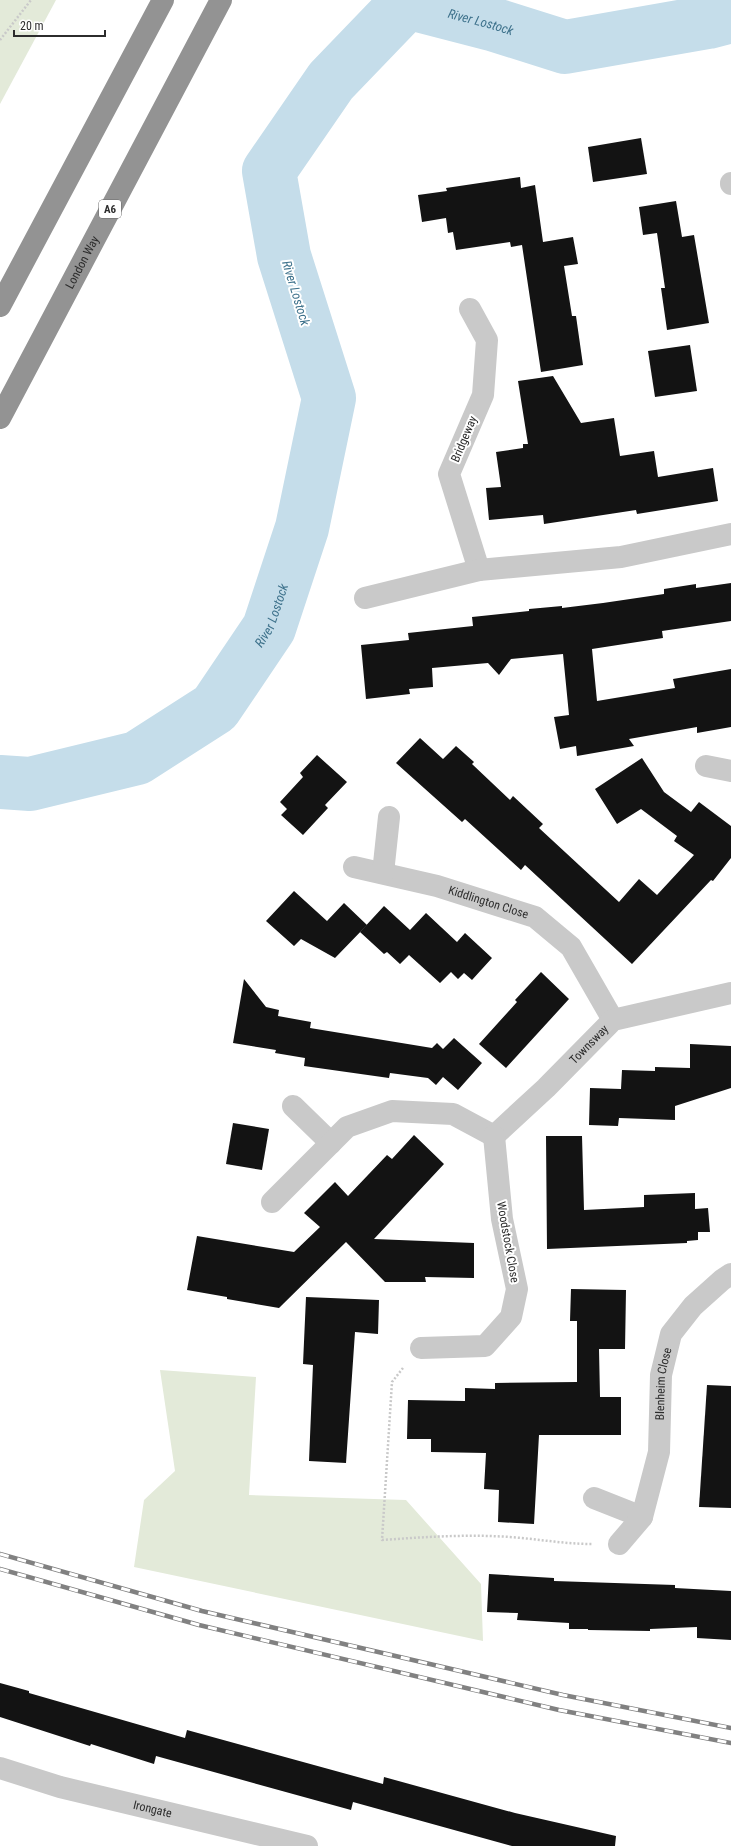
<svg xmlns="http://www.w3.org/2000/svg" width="731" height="1846" font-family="'Roboto Condensed',sans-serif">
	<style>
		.green { fill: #e3ead9 }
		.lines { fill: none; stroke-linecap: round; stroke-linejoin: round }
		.river { stroke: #c5ddea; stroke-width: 54 }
		.building { fill: #131313 }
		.path { stroke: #c9c9c9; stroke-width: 2.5; stroke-dasharray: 2 2; stroke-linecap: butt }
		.street { stroke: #c9c9c9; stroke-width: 22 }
		.highway { stroke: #939393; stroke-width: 22 }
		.rail-casing { stroke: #818181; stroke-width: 4.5 }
		.rail { stroke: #fff; stroke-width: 3; stroke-dasharray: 9; stroke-linecap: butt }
		.labels { text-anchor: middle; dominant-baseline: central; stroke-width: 4; stroke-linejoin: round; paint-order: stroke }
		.shield { fill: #fff; stroke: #6b6b6b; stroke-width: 1 }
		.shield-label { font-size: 11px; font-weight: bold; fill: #2c2c2c }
		.street-label { font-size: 12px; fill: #2c2c2c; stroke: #fff }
		.water-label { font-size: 13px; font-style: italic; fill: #3d718b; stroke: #fff }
	</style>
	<rect width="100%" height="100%" fill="#fff"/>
	<g class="green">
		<path d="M 0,0 L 56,0 L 0,104 Z"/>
		<path d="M 160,1370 L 256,1377 L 249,1495 L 406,1500 L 481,1584 L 483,1641 L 134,1567 L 144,1500 L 175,1471 Z"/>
	</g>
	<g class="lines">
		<path class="river" id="s1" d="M 0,782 L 30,784 L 137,758 L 215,708 L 269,628 L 302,528 L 329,398 L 284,256 L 269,171 L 331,81 L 407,2 L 492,24 L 565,47 L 708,22 L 731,16"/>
	</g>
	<g class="building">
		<path d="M 641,138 L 647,174 L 593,182 L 588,147 Z"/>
		<path d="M 520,177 L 521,188 L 535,185 L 543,242 L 573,237 L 578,264 L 564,266 L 572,316 L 576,316 L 583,365 L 541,372 L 522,245 L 511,247 L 510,242 L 456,250 L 453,232 L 448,233 L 446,218 L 422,222 L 418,195 L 447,191 L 446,188 Z"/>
		<path d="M 676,201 L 682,237 L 694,235 L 709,323 L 667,330 L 661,288 L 665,288 L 657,233 L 643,235 L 639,207 Z"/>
		<path d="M 690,345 L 697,391 L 655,397 L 648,351 Z"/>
		<path d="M 553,376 L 581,423 L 614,418 L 620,456 L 654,451 L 658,477 L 713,468 L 718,501 L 637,514 L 636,510 L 544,524 L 543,515 L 489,520 L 486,488 L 501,487 L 496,452 L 523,448 L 523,444 L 528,444 L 518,381 Z"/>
		<path d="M 731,583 L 731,621 L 662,631 L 663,638 L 592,649 L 597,701 L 675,688 L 673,679 L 731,669 L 731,727 L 697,733 L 697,727 L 629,739 L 634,746 L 577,756 L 576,746 L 560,749 L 554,717 L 569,715 L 563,654 L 511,659 L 499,675 L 488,663 L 432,668 L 433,687 L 409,689 L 410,694 L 366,699 L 361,645 L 409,640 L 408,633 L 473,626 L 472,617 L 529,611 L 529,609 L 562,606 L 562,608 L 603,603 L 664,594 L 664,589 L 696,584 L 696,588 Z"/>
		<path d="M 420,738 L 443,759 L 456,746 L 474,762 L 472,764 L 510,800 L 513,796 L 543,824 L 539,828 L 619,902 L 639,879 L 657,895 L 694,855 L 674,841 L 677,836 L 641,809 L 617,824 L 595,789 L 642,758 L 664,792 L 691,812 L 699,802 L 731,826 L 731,858 L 713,881 L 711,880 L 632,964 L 525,865 L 521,870 L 465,819 L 462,822 L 396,763 Z"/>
		<path d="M 317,755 L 347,782 L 325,805 L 328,808 L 303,835 L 281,815 L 287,809 L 280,802 L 303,777 L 300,773 Z"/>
		<path d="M 294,891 L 327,921 L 344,903 L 367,925 L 335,958 L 301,939 L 294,946 L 266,921 Z"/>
		<path d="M 384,906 L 410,930 L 426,913 L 457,942 L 465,933 L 492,958 L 472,980 L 464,973 L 458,979 L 451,972 L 440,983 L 409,955 L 400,964 L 387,952 L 384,954 L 360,932 Z"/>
		<path d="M 541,972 L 569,999 L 506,1068 L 479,1044 L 517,1002 L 515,1000 Z"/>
		<path d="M 244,979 L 266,1007 L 279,1010 L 278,1016 L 311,1022 L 310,1028 L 432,1048 L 437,1043 L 443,1049 L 454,1038 L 482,1063 L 458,1090 L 443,1077 L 436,1085 L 428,1078 L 390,1073 L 389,1078 L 304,1066 L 305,1058 L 275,1053 L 276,1050 L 233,1043 Z"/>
		<path d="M 690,1044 L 731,1046 L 731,1088 L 675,1106 L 675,1120 L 619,1118 L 618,1126 L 589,1125 L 590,1088 L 621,1089 L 622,1070 L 655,1071 L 655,1067 L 690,1068 Z"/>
		<path d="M 233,1123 L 269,1129 L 262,1170 L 226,1164 Z"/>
		<path d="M 414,1135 L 444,1164 L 374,1239 L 474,1243 L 474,1278 L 425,1277 L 426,1282 L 385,1282 L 346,1242 L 279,1308 L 227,1299 L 227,1297 L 187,1290 L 197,1236 L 294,1252 L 320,1227 L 304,1213 L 335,1182 L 348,1196 L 387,1155 L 392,1159 Z"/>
		<path d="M 546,1136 L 582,1136 L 584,1210 L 644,1207 L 644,1195 L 695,1193 L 695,1209 L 708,1208 L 710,1232 L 698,1232 L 698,1240 L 687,1241 L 687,1243 L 547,1249 Z"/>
		<path d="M 571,1289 L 626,1290 L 625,1349 L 599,1349 L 600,1397 L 621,1397 L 621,1435 L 539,1435 L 534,1524 L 498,1522 L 499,1490 L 484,1489 L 486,1453 L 431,1452 L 431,1439 L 407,1439 L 408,1400 L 465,1401 L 465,1388 L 495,1389 L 495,1383 L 577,1382 L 577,1321 L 570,1321 Z"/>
		<path d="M 306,1297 L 379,1300 L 378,1334 L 355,1332 L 346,1463 L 309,1461 L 313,1365 L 303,1364 Z"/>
		<path d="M 707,1385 L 731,1386 L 731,1508 L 699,1507 Z"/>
		<path d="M 489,1574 L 554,1578 L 554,1581 L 675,1585 L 675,1588 L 731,1591 L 731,1640 L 697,1638 L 697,1627 L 650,1629 L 650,1631 L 588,1630 L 588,1629 L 569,1629 L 569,1623 L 517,1620 L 518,1613 L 487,1612 Z"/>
		<path d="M 0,1683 L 29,1691 L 29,1693 L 185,1738 L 187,1730 L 383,1784 L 384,1777 L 515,1813 L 616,1836 L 615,1846 L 512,1846 L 353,1802 L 351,1810 L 156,1756 L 154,1764 L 91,1744 L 90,1746 L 0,1717 Z"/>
	</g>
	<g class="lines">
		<g class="path">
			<path d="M 0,40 L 31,0"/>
			<path d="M 403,1368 L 392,1382 L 382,1540 C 425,1537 467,1534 510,1537 C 538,1539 564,1544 592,1544"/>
		</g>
		<g class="street">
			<path d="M 731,183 L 731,184"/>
			<path d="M 470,309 L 487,340 L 483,395 L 449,474 L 479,570"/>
			<path d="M 365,598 L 479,570 L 621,557 L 731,534"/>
			<path d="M 706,766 L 731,771"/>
			<path id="s2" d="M 354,867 L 437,886 L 535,917 L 571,947 L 613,1020"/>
			<path d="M 383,873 L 389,817"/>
			<path d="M 293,1106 L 331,1143"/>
			<path id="s3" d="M 494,1136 L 546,1088 L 613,1020 L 731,993"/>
			<path d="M 272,1202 L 347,1127 L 392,1111 L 453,1114 L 494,1136"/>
			<path d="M 421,1348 L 485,1346 L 511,1317 L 517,1289 L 502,1219 L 494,1136"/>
			<path d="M 594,1498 L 642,1517"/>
			<path id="s4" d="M 619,1544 L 642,1517 L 659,1452 L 661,1375 L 671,1334 L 693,1306 L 722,1280 L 731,1274"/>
			<path id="s5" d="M 0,1768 L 60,1787 L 307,1846"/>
		</g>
		<g class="highway">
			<path d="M 0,306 L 163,0"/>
			<path id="s6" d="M 0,418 L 221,0"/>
		</g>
		<defs>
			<g id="rail">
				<path d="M 0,1554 L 202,1611 L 563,1695 L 731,1728"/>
				<path d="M 0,1569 L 199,1625 L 559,1710 L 731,1743"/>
			</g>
		</defs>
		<use href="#rail" class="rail-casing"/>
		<use href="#rail" class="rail"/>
	</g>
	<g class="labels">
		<rect class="shield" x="99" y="200" width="22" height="18" rx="3"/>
		<g class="shield-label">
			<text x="110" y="209">A6</text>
		</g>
		<g class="street-label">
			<text stroke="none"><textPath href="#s6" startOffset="176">London Way</textPath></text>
			<text transform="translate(464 439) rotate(-67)">Bridgeway</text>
			<text stroke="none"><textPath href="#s2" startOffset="139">Kiddlington Close</textPath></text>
			<text stroke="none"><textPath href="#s3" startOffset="132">Townsway</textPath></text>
			<text transform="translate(508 1242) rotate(80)">Woodstock Close</text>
			<text stroke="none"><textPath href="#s4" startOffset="171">Blenheim Close</textPath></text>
			<text stroke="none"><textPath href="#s5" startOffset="158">Irongate</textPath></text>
		</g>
		<g class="water-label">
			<text stroke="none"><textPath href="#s1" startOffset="1098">River Lostock</textPath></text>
			<text transform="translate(296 293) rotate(73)">River Lostock</text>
			<text stroke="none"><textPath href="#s1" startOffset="342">River Lostock</textPath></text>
		</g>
	</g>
	<path d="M14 30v6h91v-6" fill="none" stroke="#2c2c2c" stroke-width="2"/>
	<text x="20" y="30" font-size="12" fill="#2c2c2c" stroke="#ffffff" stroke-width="3" paint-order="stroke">20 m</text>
</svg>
